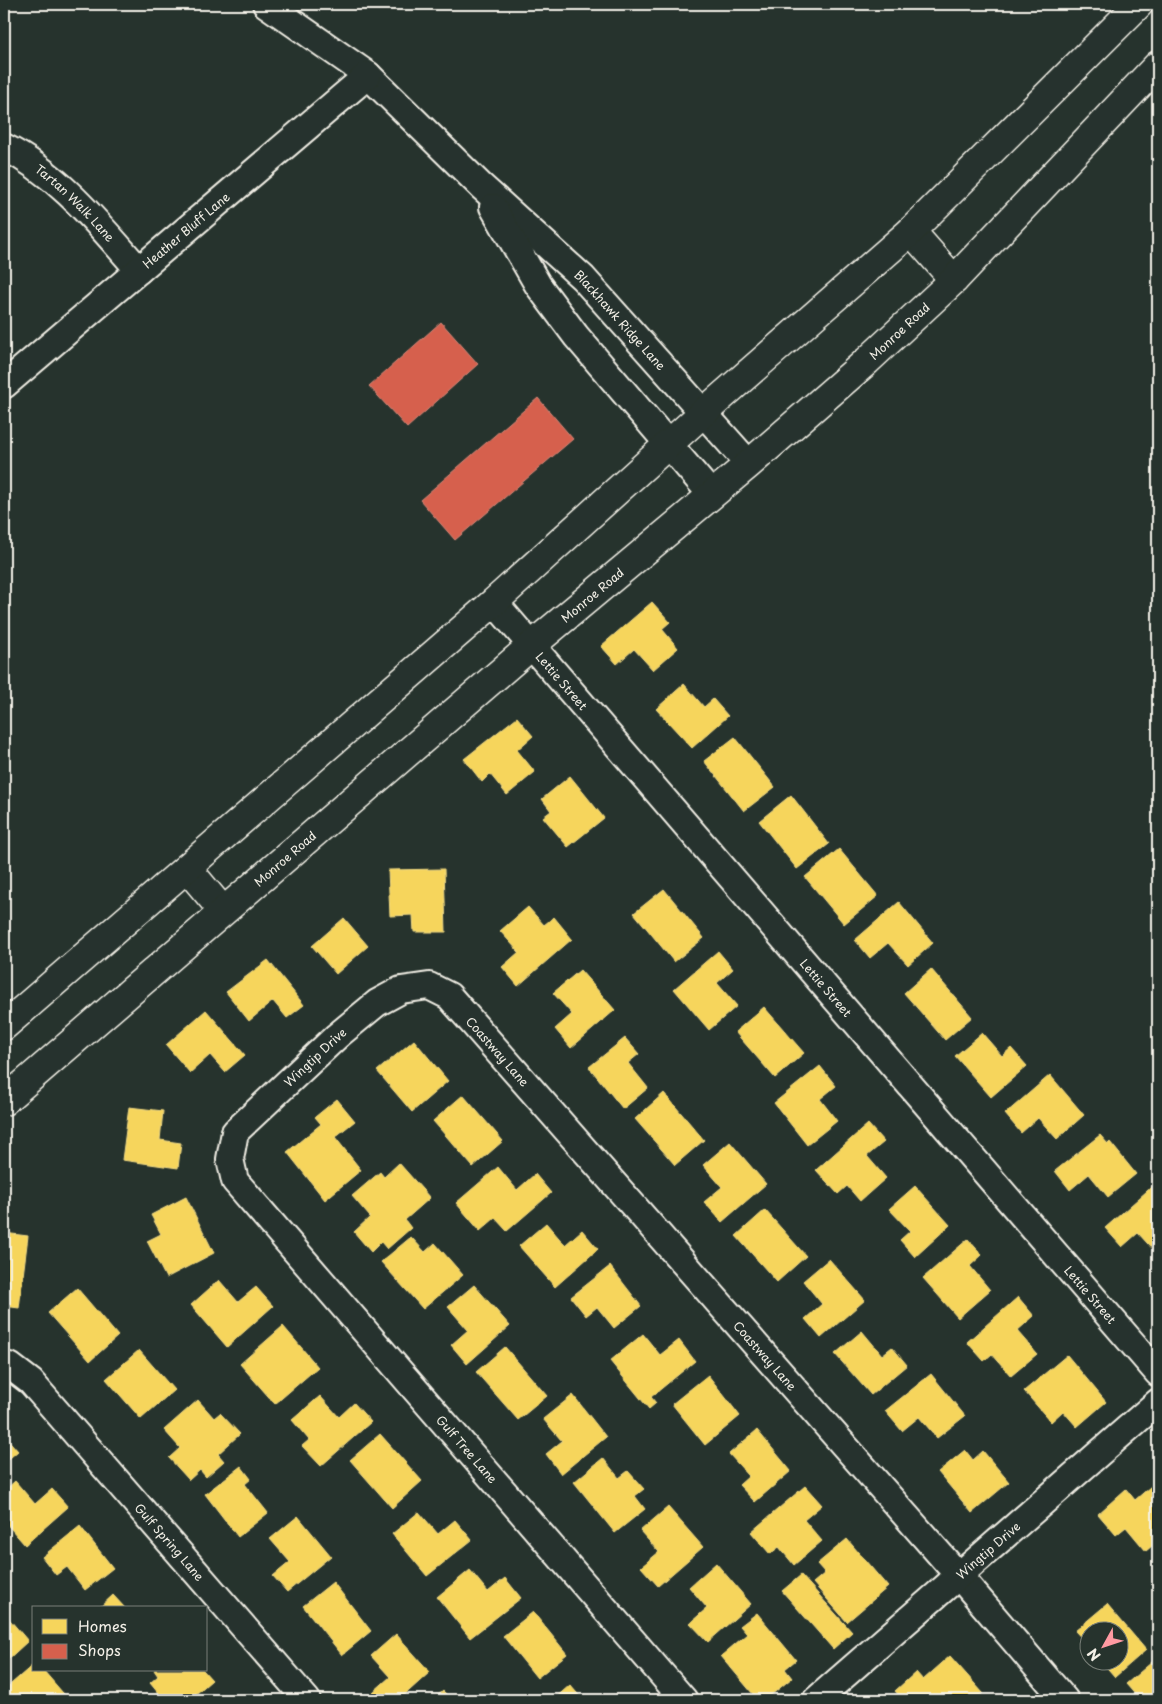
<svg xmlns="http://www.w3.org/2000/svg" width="1162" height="1704" font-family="'Playpen Sans',sans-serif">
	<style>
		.homes { fill: #f6d55c; stroke: #f5dd86 }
		.shops { fill: #d6604d; stroke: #df8c7c }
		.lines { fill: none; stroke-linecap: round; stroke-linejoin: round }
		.minor-casing { stroke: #f4f1e8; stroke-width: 30 }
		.secondary-casing { stroke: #f4f1e8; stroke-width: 31 }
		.minor { stroke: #26332d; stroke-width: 26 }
		.secondary { stroke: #26332d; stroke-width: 28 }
		.labels { text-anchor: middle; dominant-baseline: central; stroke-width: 5; stroke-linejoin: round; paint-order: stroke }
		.street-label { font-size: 12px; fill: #f4f1e8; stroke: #26332d }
	</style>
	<rect width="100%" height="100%" fill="#26332d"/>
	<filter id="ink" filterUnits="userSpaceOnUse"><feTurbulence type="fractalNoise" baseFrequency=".02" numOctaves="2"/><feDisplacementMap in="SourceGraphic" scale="10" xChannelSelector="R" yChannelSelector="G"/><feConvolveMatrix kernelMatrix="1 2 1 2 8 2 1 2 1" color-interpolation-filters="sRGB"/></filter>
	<g filter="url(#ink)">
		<g class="homes">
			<path d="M 652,602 L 670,622 L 662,629 L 678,648 L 653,670 L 634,649 L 617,664 L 601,646 Z"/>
			<path d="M 684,684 L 704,707 L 713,699 L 728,716 L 692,748 L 656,709 Z"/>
			<path d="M 517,717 L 533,736 L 517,750 L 535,772 L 507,795 L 490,774 L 482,782 L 464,759 Z"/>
			<path d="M 735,737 L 775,787 L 744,811 L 704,761 Z"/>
			<path d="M 570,776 L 604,818 L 568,847 L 543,817 L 551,811 L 542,799 Z"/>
			<path d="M 791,795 L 829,844 L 797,869 L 759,821 Z"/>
			<path d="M 839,849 L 878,896 L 844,924 L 805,877 Z"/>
			<path d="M 444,869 L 446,932 L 414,932 L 413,915 L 390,916 L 388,870 Z"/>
			<path d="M 664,889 L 704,938 L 674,962 L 634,913 Z"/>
			<path d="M 899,902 L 933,943 L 908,965 L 888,943 L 870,958 L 855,940 Z"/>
			<path d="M 528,907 L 544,925 L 554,917 L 572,939 L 518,986 L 502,967 L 519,952 L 500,931 Z"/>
			<path d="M 344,918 L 368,946 L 336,974 L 312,946 Z"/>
			<path d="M 718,951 L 733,969 L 717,983 L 737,1006 L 709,1030 L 674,989 Z"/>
			<path d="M 268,960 L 304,1005 L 287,1018 L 273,1001 L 249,1021 L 226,992 Z"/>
			<path d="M 931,969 L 972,1017 L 945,1040 L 904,993 Z"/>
			<path d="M 580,970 L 615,1010 L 571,1048 L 555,1029 L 572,1014 L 553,993 Z"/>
			<path d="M 764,1007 L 804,1053 L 775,1078 L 735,1032 Z"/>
			<path d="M 206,1010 L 245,1055 L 225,1072 L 210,1055 L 190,1073 L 166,1045 Z"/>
			<path d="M 982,1033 L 1002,1056 L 1011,1048 L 1027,1066 L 991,1097 L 955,1056 Z"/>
			<path d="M 625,1038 L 639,1054 L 628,1063 L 648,1088 L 623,1109 L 589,1067 Z"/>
			<path d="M 414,1040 L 448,1081 L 412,1112 L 377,1071 Z"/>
			<path d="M 820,1066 L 836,1086 L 820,1099 L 837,1121 L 807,1145 L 774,1103 Z"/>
			<path d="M 1050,1075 L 1084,1115 L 1057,1139 L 1038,1118 L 1021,1133 L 1005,1114 Z"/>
			<path d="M 664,1093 L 704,1140 L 675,1165 L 635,1119 Z"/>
			<path d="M 463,1095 L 503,1141 L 473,1167 L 433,1121 Z"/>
			<path d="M 337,1099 L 355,1121 L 335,1137 L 361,1170 L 325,1200 L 287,1152 L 321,1124 L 315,1117 Z"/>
			<path d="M 129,1107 L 163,1111 L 160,1140 L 181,1143 L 178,1168 L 122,1160 Z"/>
			<path d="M 868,1124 L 884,1142 L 867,1156 L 886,1178 L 860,1201 L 847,1186 L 838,1194 L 816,1170 Z"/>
			<path d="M 1100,1135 L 1108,1144 L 1110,1142 L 1136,1174 L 1108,1197 L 1089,1174 L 1070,1190 L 1055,1171 Z"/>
			<path d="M 730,1142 L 766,1184 L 722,1222 L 704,1202 L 722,1187 L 703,1165 Z"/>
			<path d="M 399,1163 L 430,1198 L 405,1220 L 411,1228 L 387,1249 L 381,1242 L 371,1252 L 354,1232 L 370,1217 L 352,1196 L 380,1172 L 384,1177 Z"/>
			<path d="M 498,1167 L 517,1190 L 535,1174 L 551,1193 L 507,1231 L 495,1218 L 480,1231 L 456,1203 Z"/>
			<path d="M 1155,1184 L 1158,1188 L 1158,1252 L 1157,1254 L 1138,1233 L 1122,1247 L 1105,1228 Z"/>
			<path d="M 915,1186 L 950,1225 L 915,1257 L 900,1240 L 910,1231 L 889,1209 Z"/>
			<path d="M 186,1197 L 214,1253 L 166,1278 L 147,1241 L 161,1234 L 151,1215 Z"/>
			<path d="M 765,1210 L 806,1256 L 777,1282 L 736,1236 Z"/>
			<path d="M 546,1223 L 565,1245 L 582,1230 L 598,1249 L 555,1287 L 519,1246 Z"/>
			<path d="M 4,1233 L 28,1236 L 19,1308 L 4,1306 Z"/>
			<path d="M 411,1237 L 425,1252 L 435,1243 L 463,1275 L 423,1309 L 381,1262 Z"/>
			<path d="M 968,1239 L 982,1255 L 970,1266 L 990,1290 L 958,1318 L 923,1278 Z"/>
			<path d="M 829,1259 L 865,1300 L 821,1338 L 805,1319 L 822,1304 L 803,1281 Z"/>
			<path d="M 610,1266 L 641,1306 L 614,1328 L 597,1307 L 586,1316 L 571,1297 Z"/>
			<path d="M 219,1280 L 238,1302 L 256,1287 L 273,1306 L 227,1347 L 191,1305 Z"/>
			<path d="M 474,1285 L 510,1326 L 467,1364 L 451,1345 L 468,1330 L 448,1307 Z"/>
			<path d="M 77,1288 L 118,1336 L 90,1361 L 48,1313 Z"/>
			<path d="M 1018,1297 L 1034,1316 L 1017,1331 L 1037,1354 L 1011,1376 L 992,1354 L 984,1361 L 967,1342 Z"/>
			<path d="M 283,1326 L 318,1367 L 275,1404 L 240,1364 Z"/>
			<path d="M 862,1331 L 882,1355 L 892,1347 L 907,1365 L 871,1395 L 835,1354 Z"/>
			<path d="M 643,1334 L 660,1355 L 679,1340 L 695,1361 L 651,1397 L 656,1403 L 649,1409 L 610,1361 Z"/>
			<path d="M 505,1347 L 547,1396 L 518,1420 L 476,1372 Z"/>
			<path d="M 139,1350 L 174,1390 L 141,1419 L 106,1379 Z"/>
			<path d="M 1067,1355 L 1106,1402 L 1077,1427 L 1063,1411 L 1051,1422 L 1024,1391 Z"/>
			<path d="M 931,1374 L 965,1416 L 937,1438 L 919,1417 L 902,1431 L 885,1411 Z"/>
			<path d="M 708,1375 L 740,1416 L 705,1445 L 672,1404 Z"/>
			<path d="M 573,1395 L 606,1437 L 561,1474 L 546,1454 L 562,1441 L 543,1419 Z"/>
			<path d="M 320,1396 L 339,1417 L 354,1403 L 371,1422 L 321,1466 L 302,1446 L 309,1440 L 292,1420 Z"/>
			<path d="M 198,1400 L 214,1418 L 220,1413 L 240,1434 L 218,1454 L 224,1461 L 206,1477 L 200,1470 L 189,1480 L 169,1458 L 180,1448 L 164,1430 Z"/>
			<path d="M 757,1430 L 791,1471 L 755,1502 L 739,1485 L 749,1476 L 729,1454 Z"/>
			<path d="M 380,1434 L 422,1481 L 392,1508 L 350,1460 Z"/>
			<path d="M 4,1435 L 18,1451 L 4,1463 Z"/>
			<path d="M 965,1450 L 973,1460 L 983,1451 L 1009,1482 L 972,1513 L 938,1472 Z"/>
			<path d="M 603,1458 L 619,1478 L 628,1471 L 644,1489 L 635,1496 L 645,1509 L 615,1533 L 574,1482 Z"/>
			<path d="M 241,1466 L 251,1479 L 245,1484 L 268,1513 L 238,1537 L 205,1494 Z"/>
			<path d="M 1158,1480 L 1158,1541 L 1146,1551 L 1126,1527 L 1116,1535 L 1098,1514 L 1126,1489 L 1135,1500 Z"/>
			<path d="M 15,1481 L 35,1504 L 52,1489 L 68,1507 L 25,1545 L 4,1521 L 4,1491 Z"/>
			<path d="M 805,1486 L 822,1505 L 804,1520 L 822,1541 L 794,1565 L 779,1547 L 770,1554 L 751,1532 Z"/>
			<path d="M 668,1507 L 703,1547 L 658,1586 L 641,1567 L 659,1552 L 640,1531 Z"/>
			<path d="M 419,1512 L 438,1534 L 455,1520 L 472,1540 L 427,1576 L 392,1534 Z"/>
			<path d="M 298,1516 L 331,1556 L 287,1592 L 273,1576 L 290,1562 L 270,1539 Z"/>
			<path d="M 80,1526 L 113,1568 L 85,1590 L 67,1567 L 56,1575 L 42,1557 Z"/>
			<path d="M 847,1539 L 888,1587 L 847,1622 L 813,1583 L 825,1573 L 817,1564 Z"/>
			<path d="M 716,1563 L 751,1604 L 708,1642 L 690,1623 L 707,1608 L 689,1587 Z"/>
			<path d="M 470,1570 L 488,1592 L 505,1578 L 521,1598 L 470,1638 L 437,1597 Z"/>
			<path d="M 801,1575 L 852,1632 L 833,1649 L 782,1591 Z"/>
			<path d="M 333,1582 L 371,1631 L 342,1655 L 303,1606 Z"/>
			<path d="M 113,1595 L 125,1608 L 99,1608 Z"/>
			<path d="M 1107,1604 L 1146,1650 L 1115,1677 L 1102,1662 L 1120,1662 L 1120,1632 L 1090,1632 L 1090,1647 L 1075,1631 Z"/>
			<path d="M 533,1612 L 567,1654 L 537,1678 L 503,1636 Z"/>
			<path d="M 4,1613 L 28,1641 L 4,1663 Z"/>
			<path d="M 757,1613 L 796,1660 L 785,1669 L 792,1678 L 765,1700 L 758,1700 L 721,1656 L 747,1634 L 740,1626 Z"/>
			<path d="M 396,1634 L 430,1672 L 399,1700 L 380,1700 L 373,1692 L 390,1677 L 371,1656 Z"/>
			<path d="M 950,1656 L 983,1693 L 974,1700 L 903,1700 L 895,1691 L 916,1672 L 923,1680 Z"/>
			<path d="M 1158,1657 L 1158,1700 L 1140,1700 L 1126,1684 Z"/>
			<path d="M 34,1664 L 34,1670 L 43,1670 L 69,1700 L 4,1700 L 4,1690 Z"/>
			<path d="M 154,1670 L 203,1670 L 212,1680 L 189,1700 L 179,1700 L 176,1696 L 171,1700 L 164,1700 L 150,1683 L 158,1676 Z"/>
			<path d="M 570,1685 L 583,1700 L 553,1700 Z"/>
			<path d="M 443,1691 L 452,1700 L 433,1700 Z"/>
		</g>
		<g class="shops">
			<path d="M 441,322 L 478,364 L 407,428 L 369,386 Z"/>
			<path d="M 538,398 L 573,439 L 455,540 L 420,500 Z"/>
		</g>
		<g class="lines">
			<defs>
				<g id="minor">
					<path id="s1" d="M 266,4 L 368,75 L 481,186 L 583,278 L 749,464"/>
					<path id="s2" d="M 4,147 C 59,174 99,225 139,270"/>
					<path d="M 493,207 L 538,285 L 576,336 L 711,494"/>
					<path id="s3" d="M 4,385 L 368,75"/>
					<path id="s4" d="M 494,602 L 1158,1373"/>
					<path id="s5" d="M 4,1366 L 10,1366 L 31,1382 L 307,1700"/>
					<path id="s6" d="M 684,1700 L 235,1181 L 230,1159 L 235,1132 L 337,1036 L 377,1003 L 401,990 L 429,986 L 449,996 L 959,1576 L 1065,1700"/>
					<path id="s7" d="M 816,1700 L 1158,1402"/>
				</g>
				<g id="secondary">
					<path d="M 911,231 L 954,280"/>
					<path d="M 187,868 L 223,911"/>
					<path d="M 4,1026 L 494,602 L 704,412 L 911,231 L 1139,4"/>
					<path id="s8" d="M 4,1101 L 531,646 L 749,464 L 867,361 L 954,280 L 1158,65"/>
				</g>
			</defs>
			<use href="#minor" class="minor-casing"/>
			<use href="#secondary" class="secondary-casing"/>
			<use href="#minor" class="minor"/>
			<use href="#secondary" class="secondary"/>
		</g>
	</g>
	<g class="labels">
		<g class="street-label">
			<text stroke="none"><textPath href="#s2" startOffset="91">Tartan Walk Lane</textPath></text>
			<text stroke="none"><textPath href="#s3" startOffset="239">Heather Bluff Lane</textPath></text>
			<text stroke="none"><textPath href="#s1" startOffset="476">Blackhawk Ridge Lane</textPath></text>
			<text stroke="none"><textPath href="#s8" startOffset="1181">Monroe Road</textPath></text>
			<text stroke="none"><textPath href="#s8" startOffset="776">Monroe Road</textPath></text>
			<text stroke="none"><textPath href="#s4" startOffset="104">Lettie Street</textPath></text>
			<text stroke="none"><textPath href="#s8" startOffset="371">Monroe Road</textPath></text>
			<text stroke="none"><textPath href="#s4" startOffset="509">Lettie Street</textPath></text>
			<text stroke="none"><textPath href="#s6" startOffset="1080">Coastway Lane</textPath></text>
			<text stroke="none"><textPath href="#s6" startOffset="846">Wingtip Drive</textPath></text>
			<text stroke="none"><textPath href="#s4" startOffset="914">Lettie Street</textPath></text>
			<text stroke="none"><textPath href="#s6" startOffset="1485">Coastway Lane</textPath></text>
			<text transform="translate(467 1449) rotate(49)">Gulf Tree Lane</text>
			<text stroke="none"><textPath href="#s5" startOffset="244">Gulf Spring Lane</textPath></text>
			<text stroke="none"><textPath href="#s7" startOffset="228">Wingtip Drive</textPath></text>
		</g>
	</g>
	<rect width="1162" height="1704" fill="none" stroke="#26332d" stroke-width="20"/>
	<rect x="10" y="10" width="1142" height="1684" fill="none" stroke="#f4f1e8" stroke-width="2" filter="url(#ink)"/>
	<rect x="32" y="1606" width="175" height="65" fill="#26332d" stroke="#787f78"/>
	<rect x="42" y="1619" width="25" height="15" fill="#f6d55c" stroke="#787f78"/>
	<text x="78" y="1632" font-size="15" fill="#f4f1e8">Homes</text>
	<rect x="42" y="1644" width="25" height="15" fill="#d6604d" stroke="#787f78"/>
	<text x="78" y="1656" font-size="15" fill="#f4f1e8">Shops</text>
	<g transform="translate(1104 1646) rotate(230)"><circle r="24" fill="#26332d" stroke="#787f78"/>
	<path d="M0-4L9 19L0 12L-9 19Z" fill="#ff9aa2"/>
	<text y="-8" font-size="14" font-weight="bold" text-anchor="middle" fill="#f4f1e8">N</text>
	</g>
</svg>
